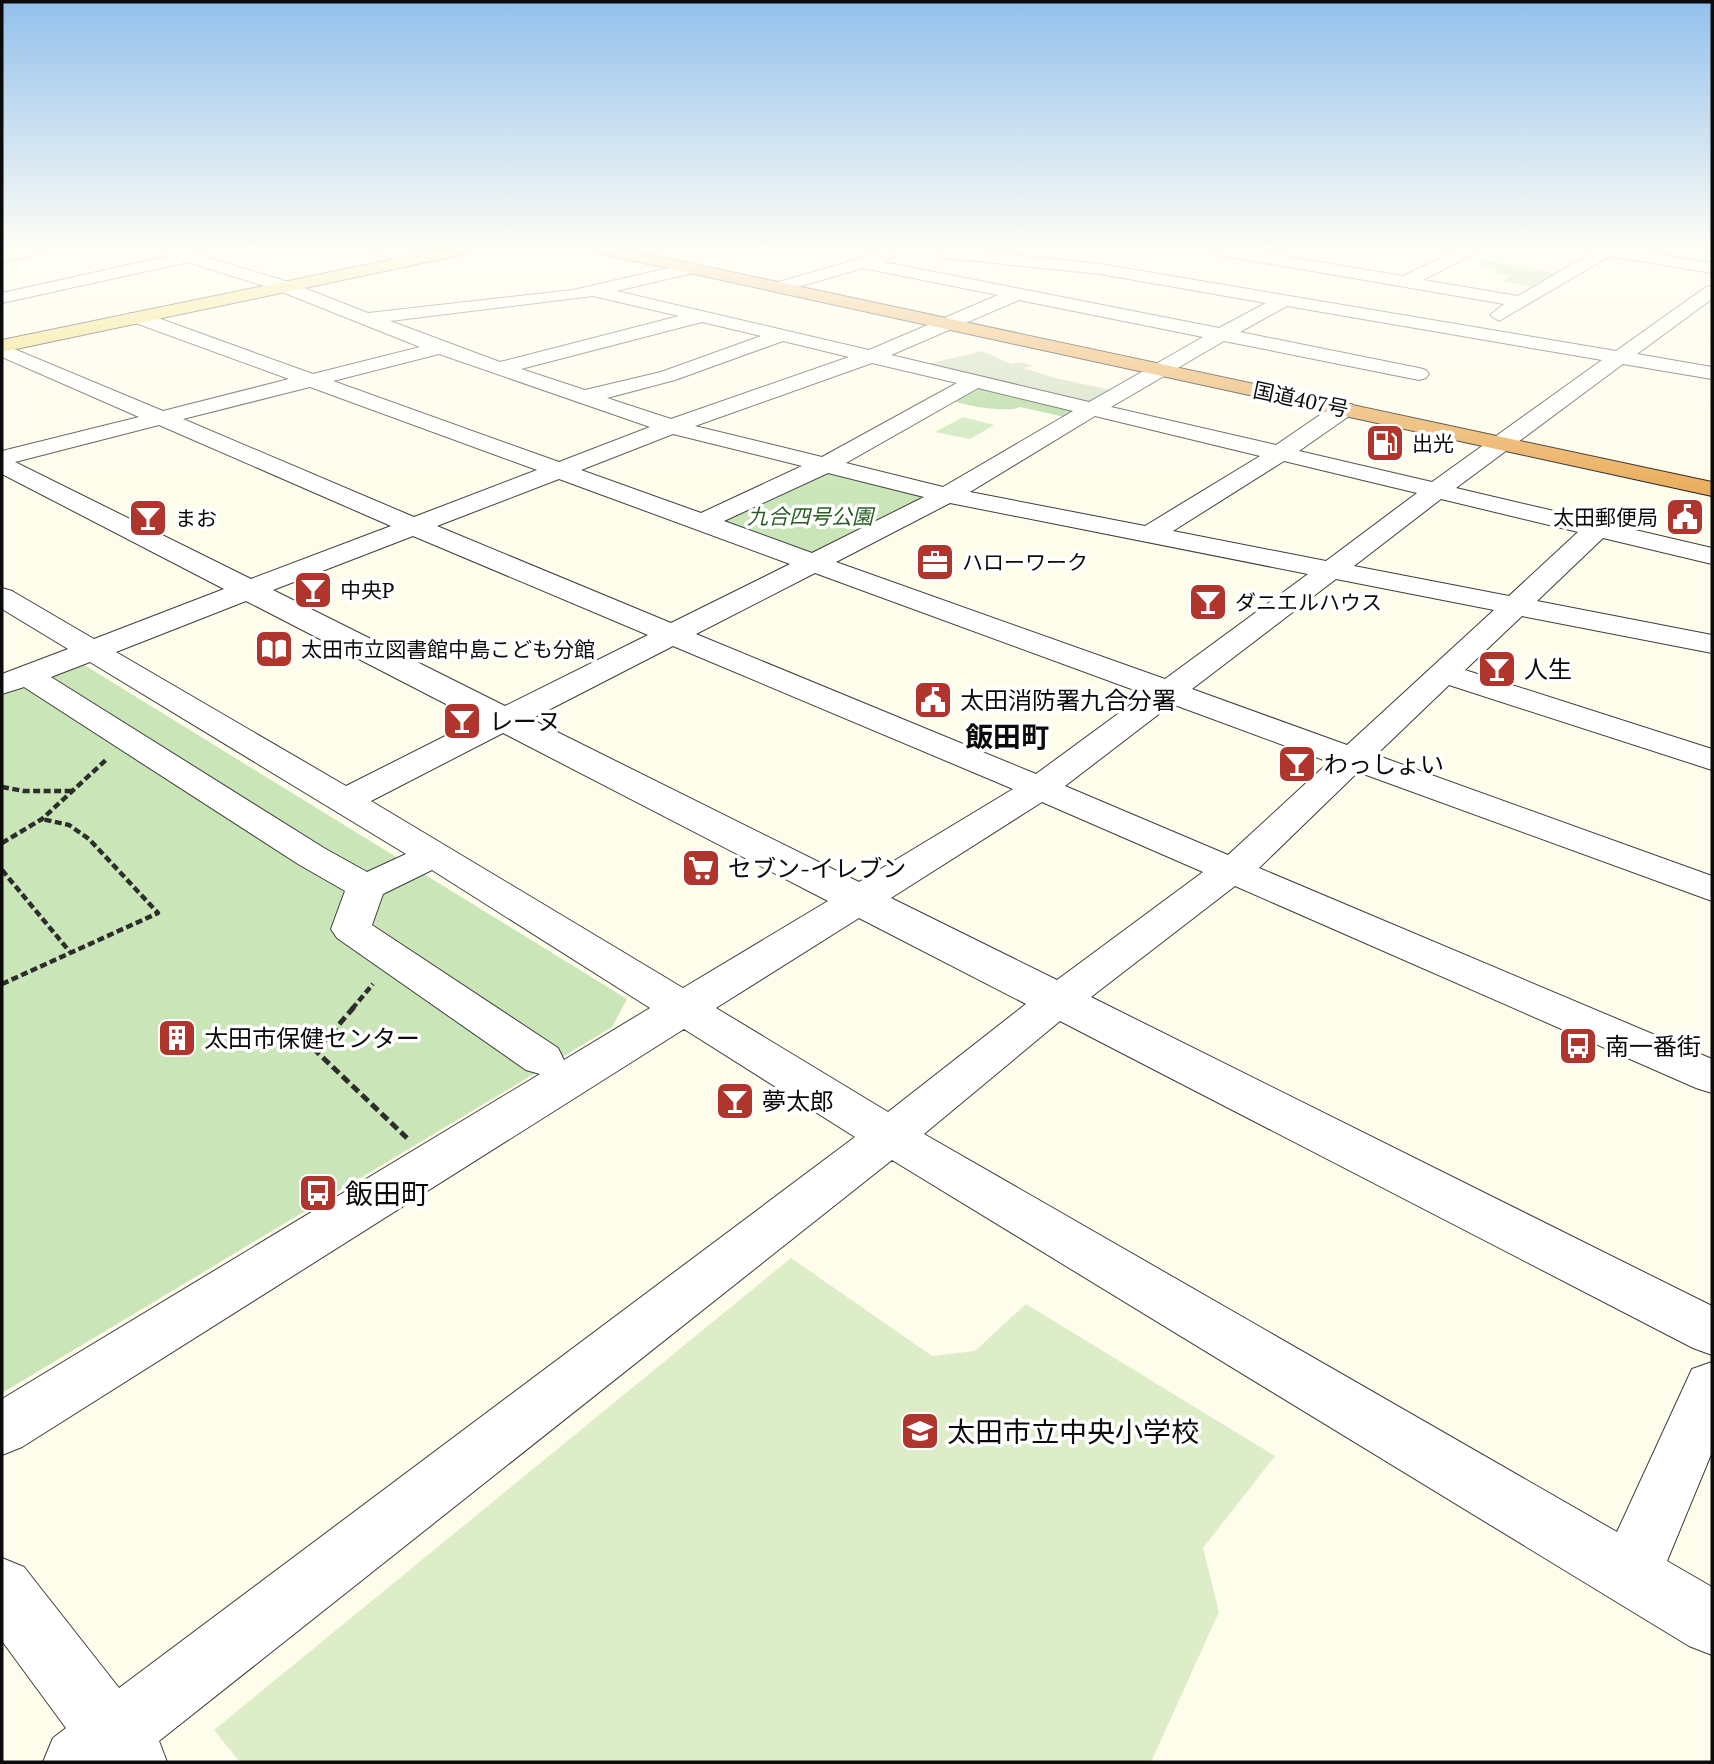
<svg xmlns="http://www.w3.org/2000/svg" width="1714" height="1764" font-family="'PT Serif','Noto Sans JP',serif">
	<style>
		.green { fill: #cae5b7 }
		.forest { fill: #acd497 }
		.cemetery { fill: #cfddbe }
		.pitch { fill: #dcedc8 }
		.lines { fill: none; stroke-linecap: round; stroke-linejoin: round }
		.minor-casing { stroke: #3e3e3e; stroke-width: 2 }
		.major-casing { stroke: #1c1c1c; stroke-width: 2 }
		.highway-casing { stroke: #1c1c1c; stroke-width: 2 }
		.path-far1 { stroke: #2d2d2d; stroke-width: 4.5; stroke-dasharray: 7 3.5; stroke-linecap: butt }
		.path { stroke: #2d2d2d; stroke-width: 5; stroke-dasharray: 9 4.5; stroke-linecap: butt }
		.minor { fill: #fff; fill-rule: evenodd }
		.major { fill: #efdc69; fill-rule: evenodd }
		.highway { fill: #eaac5b; fill-rule: evenodd }
		.labels { text-anchor: middle; dominant-baseline: central; stroke-width: 7; stroke-linejoin: round; paint-order: stroke }
		.far-street-label { font-size: 21px; fill: #0b0b0b; stroke: #fff }
		.far-poi-label { font-size: 21px; fill: #0b0b0b; stroke: #fff; text-anchor: start }
		.far-park-label { font-size: 21px; font-style: italic; fill: #275d21; stroke: #fff }
		.poi-label { font-size: 24px; fill: #0b0b0b; stroke: #fff; text-anchor: start }
		.quarter-label { font-size: 28px; font-weight: bold; fill: #0b0b0b; stroke: #fff }
		.near-poi-label { font-size: 28px; fill: #0b0b0b; stroke: #fff; text-anchor: start }
	</style>
	<rect width="100%" height="100%" fill="#fefcea"/>
	<g class="green">
		<path d="M 963,417 L 994,425 L 970,439 L 935,432 Z"/>
		<path d="M 823,471 L 926,497 L 818,553 L 806,555 L 714,521 Z"/>
		<path d="M 81,663 L 627,999 L 612,1027 L 2,1393 L 2,694 Z"/>
	</g>
	<g class="forest">
		<path d="M 1483,262 L 1493,262 L 1556,273 L 1534,287 L 1503,281 L 1511,276 L 1494,273 L 1498,269 L 1477,265 Z"/>
		<path d="M 982,388 L 1076,411 L 1065,417 L 1020,407 C 1010,413 962,406 953,400 L 972,389 Z"/>
	</g>
	<path class="cemetery" d="M 982,351 L 1011,364 L 1021,362 L 1032,366 L 1024,368 L 1055,378 L 1112,390 L 1088,404 L 919,366 Z"/>
	<path class="pitch" d="M 791,1258 L 932,1356 L 975,1351 L 1026,1304 L 1275,1456 L 1203,1548 L 1219,1612 L 1151,1762 L 240,1762 L 214,1730 Z"/>
	<g class="lines">
		<defs>
			<g id="minor">
				<path d="M 19,249 L 51,249 L 49,252 L 2,262 L 2,252 Z"/>
				<path d="M 155,249 L 179,249 L 289,282 L 368,313 L 573,290 L 691,263 L 697,264 L 700,268 L 697,272 L 616,291 L 869,350 L 998,295 L 863,268 L 781,292 L 772,287 L 775,283 L 887,251 L 895,256 L 884,262 L 1219,328 L 1266,303 L 1100,274 L 945,258 L 937,253 L 939,249 L 952,249 L 1100,264 L 1616,351 L 1706,287 L 1712,286 L 1712,299 L 1637,354 L 1712,367 L 1712,379 L 1623,364 L 1456,488 L 1712,548 L 1712,564 L 1603,538 L 1537,601 L 1712,635 L 1712,653 L 1522,616 L 1465,670 L 1712,749 L 1712,770 L 1449,685 L 1376,755 L 1712,876 L 1712,901 L 1358,772 L 1259,868 L 1712,1059 L 1712,1093 L 1696,1088 L 1235,886 L 1091,997 L 1712,1306 L 1712,1355 L 1693,1348 L 1060,1021 L 924,1134 L 1617,1532 L 1692,1369 L 1712,1362 L 1712,1452 L 1667,1561 L 1712,1587 L 1712,1655 L 1689,1646 L 892,1160 L 159,1741 L 167,1762 L 43,1762 L 53,1738 L 66,1728 L 2,1641 L 2,1558 L 24,1567 L 119,1688 L 855,1137 L 684,1029 L 22,1447 L 2,1455 L 2,1399 L 540,1074 L 526,1070 L 337,938 L 331,929 L 345,891 L 298,864 L 24,687 L 2,694 L 2,674 L 68,649 L 2,609 L 2,588 L 12,591 L 94,639 L 224,589 L 2,474 L 2,451 L 139,417 L 2,357 L 2,344 L 163,411 L 289,379 L 130,321 L 128,317 L 130,313 L 144,313 L 313,374 L 420,347 L 277,290 L 188,262 L 2,303 L 2,293 L 169,256 ZM 593,296 L 679,316 L 500,362 L 390,321 ZM 1019,300 L 1203,337 L 1089,402 L 891,355 ZM 1287,306 L 1602,360 L 1432,482 L 1299,451 L 1352,414 L 1355,409 L 1352,404 L 1336,404 L 1276,445 L 1111,407 L 1224,341 L 1419,380 L 1426,378 L 1429,374 L 1426,370 L 1419,368 L 1240,332 ZM 702,322 L 761,336 L 661,372 L 585,390 L 521,369 ZM 783,341 L 849,357 L 671,419 L 607,398 L 675,380 ZM 439,354 L 650,427 L 559,462 L 333,381 ZM 872,363 L 957,383 L 822,457 L 695,426 ZM 310,387 L 537,470 L 414,517 L 183,419 ZM 978,388 L 1073,411 L 943,487 L 846,463 ZM 1095,416 L 1260,456 L 1145,526 L 970,492 ZM 159,425 L 391,526 L 251,579 L 15,462 ZM 673,434 L 802,466 L 701,513 L 581,470 ZM 1284,461 L 1417,493 L 1326,561 L 1173,531 ZM 828,473 L 924,497 L 812,553 L 724,521 ZM 559,479 L 790,564 L 671,623 L 437,526 ZM 1441,499 L 1578,532 L 1509,596 L 1354,566 ZM 950,503 L 1308,574 L 1165,679 L 836,562 ZM 413,536 L 648,635 L 505,706 L 273,590 ZM 815,573 L 1145,694 L 1036,774 L 696,634 ZM 1336,579 L 1494,610 L 1347,745 L 1192,689 ZM 246,601 L 477,720 L 346,786 L 116,652 ZM 673,646 L 1013,789 L 859,882 L 531,719 ZM 90,662 L 406,854 L 367,872 L 324,848 L 51,677 ZM 1172,704 L 1329,762 L 1228,855 L 1065,786 ZM 503,733 L 828,901 L 683,988 L 371,801 ZM 1042,802 L 1203,872 L 1057,980 L 891,898 ZM 432,870 L 650,1008 L 564,1060 L 558,1048 L 372,925 L 383,894 ZM 859,918 L 1026,1004 L 888,1112 L 716,1008 Z"/>
				<path d="M 366,249 L 394,249 L 423,255 L 425,259 L 417,264 L 368,252 Z"/>
				<path d="M 1205,249 L 1240,249 L 1403,276 L 1459,249 L 1479,249 L 1477,252 L 1423,280 L 1518,296 L 1592,253 L 1587,249 L 1624,249 L 1712,263 L 1712,273 L 1610,256 L 1499,321 L 1490,315 L 1504,304 L 1213,254 Z"/>
			</g>
			<path id="major" d="M 443,249 L 473,249 L 465,254 L 2,352 L 2,340 Z"/>
			<path id="highway" d="M 594,249 L 624,249 L 1712,482 L 1712,496 L 602,254 Z"/>
		</defs>
		<use href="#minor" class="minor-casing"/>
		<use href="#major" class="major-casing"/>
		<use href="#highway" class="highway-casing"/>
		<g class="path-far1">
			<path d="M 2,787 L 24,791 L 73,791"/>
			<path d="M 2,843 L 42,819 L 107,759"/>
			<path d="M 2,870 L 70,952"/>
			<path d="M 2,984 L 158,913 L 89,839 L 69,825 L 42,819"/>
			<path d="M 352,1009 L 373,984"/>
		</g>
		<path class="path" d="M 354,1007 L 316,1051 L 407,1138"/>
		<use href="#minor" class="minor"/>
		<use href="#major" class="major"/>
		<use href="#highway" class="highway"/>
	</g>
	<linearGradient id="sky" x2="0" y2="1"><stop stop-color="#92c0ec"/><stop offset="0.5" stop-color="#fffef6"/><stop offset="1" stop-color="#fffef6" stop-opacity="0"/></linearGradient>
	<rect width="1714" height="496" fill="url(#sky)"/>
	<defs>
		<symbol id="fuel-square" viewBox="-11 -11 22 22"><rect x="-9" y="-9" width="18" height="18" rx="4" fill="#b0352d" stroke="#fff"/><path d="M-5.5-6h7V0h2V4h1.3V-2.5L3-4.5l.8-.8L6-3V5H2.5V1h-1V6h-7ZM-4.2-4.7v3.2H.2V-4.7Z" fill="#fff"/></symbol>
		<symbol id="civic-square" viewBox="-11 -11 22 22"><rect x="-9" y="-9" width="18" height="18" rx="4" fill="#b0352d" stroke="#fff"/><path d="M-.6-6.5H3V-4.5H.6V-3L4-1V1h2V6H-6V1h2V-1L-.6-3ZM-1.2 2.5V6h2.4V2.5Z" fill="#fff"/></symbol>
		<symbol id="bar-square" viewBox="-11 -11 22 22"><rect x="-9" y="-9" width="18" height="18" rx="4" fill="#b0352d" stroke="#fff"/><path d="M-6-5H6L.8 .8V4.5H3.5V6h-7V4.5H-.8V.8Z" fill="#fff"/></symbol>
		<symbol id="office-square" viewBox="-11 -11 22 22"><rect x="-9" y="-9" width="18" height="18" rx="4" fill="#b0352d" stroke="#fff"/><path d="M-6-3h4V-5.5h4V-3h4V5H-6ZM-1-4.5V-3h2v-1.5ZM-6 0V1H6V0Z" fill="#fff"/></symbol>
		<symbol id="library-square" viewBox="-11 -11 22 22"><rect x="-9" y="-9" width="18" height="18" rx="4" fill="#b0352d" stroke="#fff"/><path d="M-6-4Q-3-5.5-.7-3.5V5Q-3 3-6 4ZM6-4Q3-5.5 .7-3.5V5Q3 3 6 4Z" fill="#fff"/></symbol>
		<symbol id="supermarket-square" viewBox="-11 -11 22 22"><rect x="-9" y="-9" width="18" height="18" rx="4" fill="#b0352d" stroke="#fff"/><path d="M-6-5.5h2.5l.6 2H6L4.5 2H-2.5L-4.4-4H-6ZM-1.5 3.2a1.3 1.3 0 1 0 .1 0ZM3 3.2a1.3 1.3 0 1 0 .1 0Z" fill="#fff"/></symbol>
		<symbol id="building-square" viewBox="-11 -11 22 22"><rect x="-9" y="-9" width="18" height="18" rx="4" fill="#b0352d" stroke="#fff"/><path d="M-4-6H4V6H1V3H-1V6H-4ZM-2.5-4.3h1.7v1.8h-1.7ZM.8-4.3h1.7v1.8H.8ZM-2.5-1h1.7V.8h-1.7ZM.8-1h1.7V.8H.8Z" fill="#fff"/></symbol>
		<symbol id="bus-square" viewBox="-11 -11 22 22"><rect x="-9" y="-9" width="18" height="18" rx="4" fill="#b0352d" stroke="#fff"/><path d="M-5-6H5V4H4V6H2V4H-2V6H-4V4H-5ZM-3.5-4V0h7V-4ZM-3.5 1.2v1.5H-2V1.2ZM2 1.2v1.5H3.5V1.2Z" fill="#fff"/></symbol>
		<symbol id="school-square" viewBox="-11 -11 22 22"><rect x="-9" y="-9" width="18" height="18" rx="4" fill="#b0352d" stroke="#fff"/><path d="M0-5L7-2L0 1L-7-2ZM-4 1L0 2.5L4 1V4Q0 6-4 4Z" fill="#fff"/></symbol>
	</defs>
	<g fill-rule="evenodd">
		<use href="#fuel-square" x="1363" y="421" width="44" height="44"/>
		<use href="#civic-square" x="1663" y="495" width="44" height="44"/>
		<use href="#bar-square" x="126" y="496" width="44" height="44"/>
		<use href="#office-square" x="913" y="540" width="44" height="44"/>
		<use href="#bar-square" x="291" y="568" width="44" height="44"/>
		<use href="#bar-square" x="1186" y="580" width="44" height="44"/>
		<use href="#library-square" x="252" y="627" width="44" height="44"/>
		<use href="#bar-square" x="1475" y="647" width="44" height="44"/>
		<use href="#civic-square" x="911" y="678" width="44" height="44"/>
		<use href="#bar-square" x="440" y="699" width="44" height="44"/>
		<use href="#bar-square" x="1275" y="742" width="44" height="44"/>
		<use href="#supermarket-square" x="679" y="846" width="44" height="44"/>
		<use href="#building-square" x="155" y="1016" width="44" height="44"/>
		<use href="#bus-square" x="1556" y="1024" width="44" height="44"/>
		<use href="#bar-square" x="713" y="1079" width="44" height="44"/>
		<use href="#bus-square" x="296" y="1171" width="44" height="44"/>
		<use href="#school-square" x="898" y="1409" width="44" height="44"/>
	</g>
	<g class="labels">
		<g class="far-street-label">
			<text transform="translate(1301 399) rotate(12)">国道407号</text>
		</g>
		<g class="far-poi-label">
			<text x="1412" y="443">出光</text>
			<text x="1658" y="517" text-anchor="end">太田郵便局</text>
			<text x="175" y="518">まお</text>
			<text x="962" y="562">ハローワーク</text>
			<text x="340" y="590">中央P</text>
			<text x="1235" y="602">ダニエルハウス</text>
			<text x="301" y="649">太田市立図書館中島こども分館</text>
		</g>
		<g class="far-park-label">
			<text x="810" y="516">九合四号公園</text>
		</g>
		<g class="poi-label">
			<text x="1524" y="669">人生</text>
			<text x="960" y="700">太田消防署九合分署</text>
			<text x="489" y="721">レーヌ</text>
			<text x="1324" y="764">わっしょい</text>
			<text x="728" y="868">セブン-イレブン</text>
			<text x="204" y="1038">太田市保健センター</text>
			<text x="1605" y="1046">南一番街</text>
			<text x="762" y="1101">夢太郎</text>
		</g>
		<g class="quarter-label">
			<text x="1007" y="736">飯田町</text>
		</g>
		<g class="near-poi-label">
			<text x="345" y="1193">飯田町</text>
			<text x="947" y="1431">太田市立中央小学校</text>
		</g>
	</g>
	<rect width="1714" height="1764" fill="none" stroke="#0b0b0b" stroke-width="7"/>
</svg>
